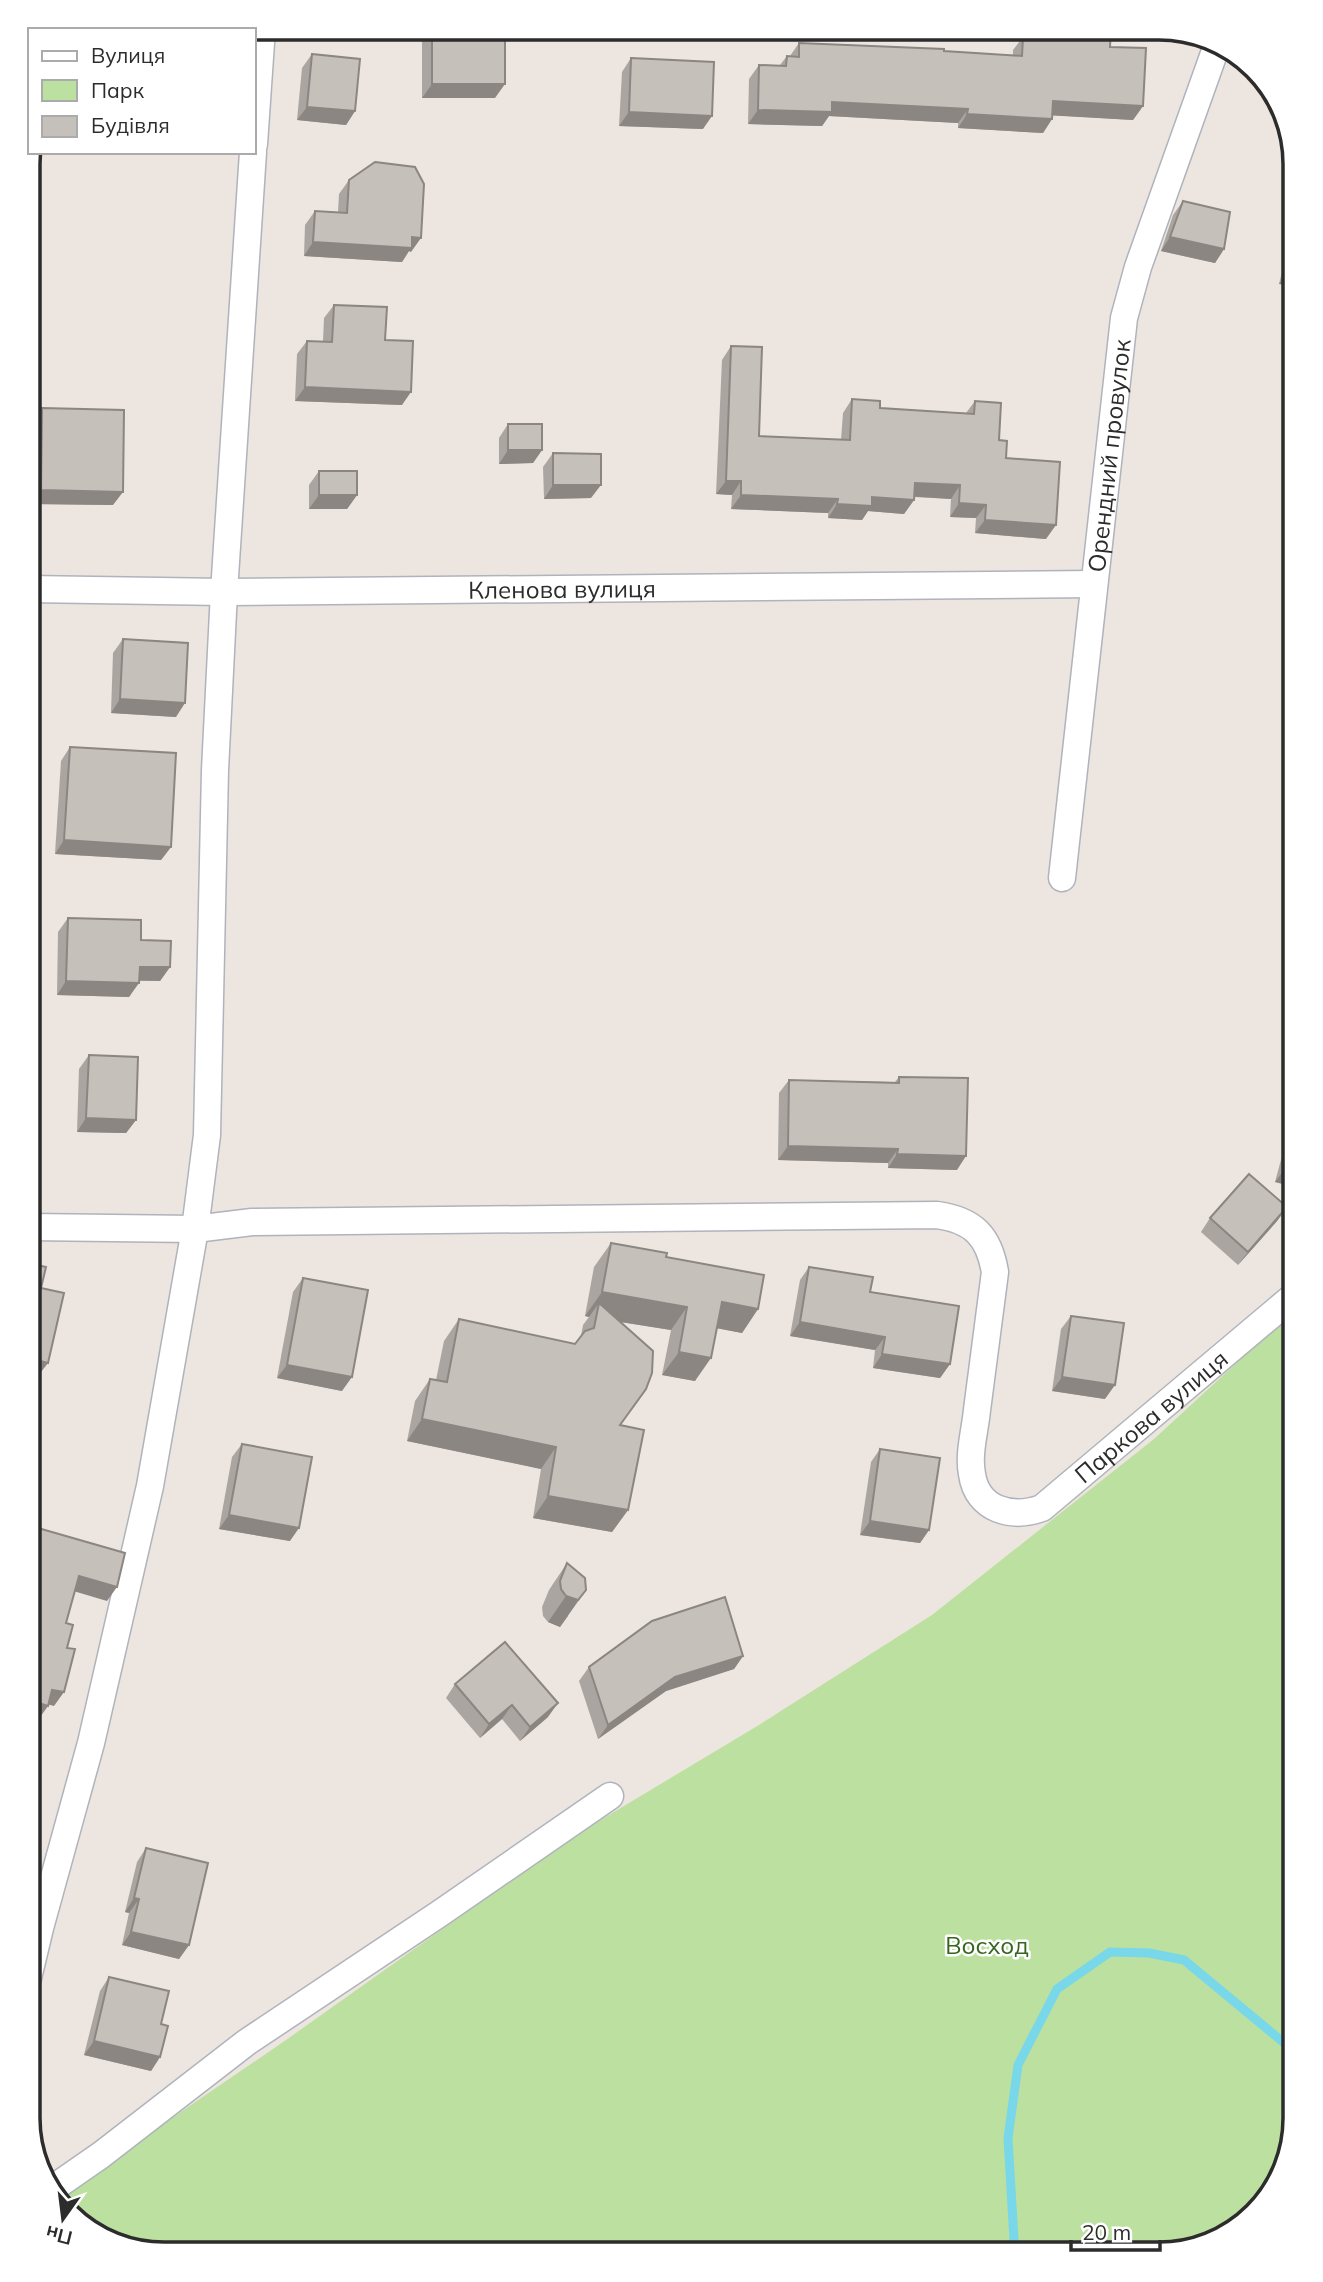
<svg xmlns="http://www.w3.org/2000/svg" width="1323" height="2282" font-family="Mulish,sans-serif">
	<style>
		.green { fill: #bce09f }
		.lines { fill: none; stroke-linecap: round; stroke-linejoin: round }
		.stream { stroke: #78d7e9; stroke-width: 9 }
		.minor-casing { stroke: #afb3bc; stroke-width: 29 }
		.minor { stroke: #fff; stroke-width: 26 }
		.wall { fill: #aaa5a0 }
		.shaded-wall { fill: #8b8682 }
		.building { fill: #c6c0ba; stroke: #8b8682; stroke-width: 2 }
		.labels { text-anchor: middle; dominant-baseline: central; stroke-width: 5; stroke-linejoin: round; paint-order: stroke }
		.street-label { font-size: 24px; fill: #2c2c2c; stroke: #fff }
		.park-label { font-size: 24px; fill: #35661f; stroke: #fff }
		.rim { fill: none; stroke: #2c2c2c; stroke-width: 3.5 }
	</style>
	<rect width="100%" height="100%" fill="#ede5df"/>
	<path class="green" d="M 1295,1309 L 1295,2118 L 1272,2193 L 1219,2240 L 1158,2254 L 156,2254 L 88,2231 L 58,2196 L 286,2040 L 569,1839 L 759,1725 L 932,1615 L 1154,1439 Z"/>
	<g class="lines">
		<path class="stream" d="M 1006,2254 L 1014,2240 L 1008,2138 L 1018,2065 L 1057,1989 L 1110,1952 L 1149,1953 L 1184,1960 L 1295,2052"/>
		<defs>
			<g id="minor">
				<path d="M 254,144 L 262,28"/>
				<path id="s1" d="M 28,589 L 224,592 L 1094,584"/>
				<path id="s2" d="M 1062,878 L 1124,318 L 1138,267 L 1217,45"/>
				<path id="s3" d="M 28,1227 L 195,1229 L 252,1222 L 937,1215 C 973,1220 989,1236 995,1272 C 989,1318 983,1364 977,1410 C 975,1431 968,1454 972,1474 C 977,1510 1012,1519 1042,1508 L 1295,1295"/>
				<path d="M 28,1978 L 40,1928 L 91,1743 L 150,1486 L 195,1229 L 207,1135 L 215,770 L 224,592 L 253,152"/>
				<path d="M 52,2189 L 101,2155 L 247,2042 L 439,1914 L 610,1796"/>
			</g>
		</defs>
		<use href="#minor" class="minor-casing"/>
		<use href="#minor" class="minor"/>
	</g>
	<g class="wall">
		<path d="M 423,28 L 505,28 L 495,98 L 422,98 L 422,30 Z"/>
		<path d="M 1038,28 L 1111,28 L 1110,47 L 1143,106 L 1133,120 L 1052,115 L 1052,119 L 1043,133 L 958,128 L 958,123 L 829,116 L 822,126 L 748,124 L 749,79 L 759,65 L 780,65 L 787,56 L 790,56 L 799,43 L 1013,56 L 1013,50 L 1023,37 L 1037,37 Z"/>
		<path d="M 312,54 L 355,111 L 346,125 L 297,120 L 302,68 Z"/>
		<path d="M 631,58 L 703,129 L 619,126 L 622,72 Z"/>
		<path d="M 349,180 L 411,252 L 409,251 L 402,262 L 304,256 L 305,225 L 315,211 L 338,212 L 339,194 Z"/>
		<path d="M 1183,201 L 1224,249 L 1215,263 L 1161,251 L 1173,215 Z"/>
		<path d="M 1295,242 L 1295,286 L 1279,284 L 1286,256 Z"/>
		<path d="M 334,305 L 385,340 L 402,405 L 295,401 L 297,354 L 307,341 L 323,341 L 324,318 Z"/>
		<path d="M 731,346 L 759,436 L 841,440 L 843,413 L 852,399 L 880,408 L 966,413 L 975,401 L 999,440 L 1006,458 L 1046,539 L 975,533 L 976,518 L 950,517 L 951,499 L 914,497 L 914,500 L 904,514 L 868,511 L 862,520 L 828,518 L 828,513 L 731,509 L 732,495 L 716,494 L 722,360 Z"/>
		<path d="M 42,408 L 113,505 L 31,504 L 33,422 Z"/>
		<path d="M 508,424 L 542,450 L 533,463 L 499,464 L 499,438 Z"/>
		<path d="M 553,453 L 591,498 L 544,499 L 543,467 Z"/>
		<path d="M 319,471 L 357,495 L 347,509 L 309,509 L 309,485 Z"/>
		<path d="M 123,639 L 176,717 L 111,713 L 113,653 Z"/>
		<path d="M 70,747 L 171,847 L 161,860 L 55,854 L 61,761 Z"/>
		<path d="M 68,918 L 141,940 L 170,967 L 160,981 L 139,981 L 129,997 L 57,995 L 58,932 Z"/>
		<path d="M 89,1055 L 136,1120 L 126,1133 L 77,1132 L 79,1069 Z"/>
		<path d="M 899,1077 L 957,1170 L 888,1168 L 888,1163 L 778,1160 L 779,1093 L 789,1080 L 895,1082 Z"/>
		<path d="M 1295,1116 L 1295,1187 L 1275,1182 L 1291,1123 Z"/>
		<path d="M 1287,1207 L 1277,1221 L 1238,1265 L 1201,1232 L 1210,1218 Z"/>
		<path d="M 611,1243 L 666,1257 L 758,1309 L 742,1333 L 717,1328 L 695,1381 L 662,1375 L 671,1330 L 620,1322 L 621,1425 L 628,1510 L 612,1532 L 533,1518 L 541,1469 L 407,1441 L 415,1401 L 430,1379 L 436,1380 L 444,1341 L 459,1319 L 575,1344 L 581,1336 L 583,1325 L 589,1317 L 585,1316 L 594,1267 Z"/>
		<path d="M 809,1267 L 870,1292 L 950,1364 L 940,1378 L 873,1368 L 875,1350 L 790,1336 L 800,1280 Z"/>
		<path d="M 303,1278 L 342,1391 L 277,1378 L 293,1292 Z"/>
		<path d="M 1071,1316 L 1105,1399 L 1052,1391 L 1061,1329 Z"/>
		<path d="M 242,1444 L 290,1541 L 219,1529 L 232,1457 Z"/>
		<path d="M 880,1449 L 929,1530 L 920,1543 L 860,1535 L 871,1462 Z"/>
		<path d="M 567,1563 L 568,1616 L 560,1627 L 548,1622 L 543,1616 L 542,1607 L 549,1590 Z"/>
		<path d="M 743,1656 L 734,1669 L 666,1691 L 598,1739 L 579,1681 L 589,1667 Z"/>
		<path d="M 455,1684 L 548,1717 L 520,1741 L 502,1719 L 480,1738 L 446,1698 Z"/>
		<path d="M 146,1848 L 189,1945 L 179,1959 L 122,1945 L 129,1913 L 125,1912 L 137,1862 Z"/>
		<path d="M 109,1977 L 160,2057 L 151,2071 L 84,2055 L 100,1991 Z"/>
	</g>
	<g class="shaded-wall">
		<path d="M 432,84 L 505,84 L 495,98 L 422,98 Z"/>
		<path d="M 1053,101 L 1143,106 L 1133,120 L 1044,115 Z"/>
		<path d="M 832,102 L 968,109 L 958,123 L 829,116 L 822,126 L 748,124 L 758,110 Z"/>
		<path d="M 307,107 L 355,111 L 346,125 L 297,120 Z"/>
		<path d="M 629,112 L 712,116 L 703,129 L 619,126 Z"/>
		<path d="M 967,114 L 1052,119 L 1043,133 L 958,128 Z"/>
		<path d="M 412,237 L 421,238 L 411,252 L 409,251 L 402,262 L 304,256 L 313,242 Z"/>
		<path d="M 1170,237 L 1224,249 L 1215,263 L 1161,251 Z"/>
		<path d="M 1289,270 L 1295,271 L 1295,286 L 1279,284 Z"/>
		<path d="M 305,387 L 411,392 L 402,405 L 295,401 Z"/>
		<path d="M 508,450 L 542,450 L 533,463 L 499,464 Z"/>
		<path d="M 726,481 L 741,481 L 732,495 L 716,494 Z"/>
		<path d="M 915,483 L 960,485 L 951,499 L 906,496 Z"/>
		<path d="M 553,485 L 601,485 L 591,498 L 544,499 Z"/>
		<path d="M 41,490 L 123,492 L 113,505 L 31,504 Z"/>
		<path d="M 319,495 L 357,495 L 347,509 L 309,509 Z"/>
		<path d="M 741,495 L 838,499 L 828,513 L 731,509 Z"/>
		<path d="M 872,497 L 914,500 L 904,514 L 868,511 L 862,520 L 828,518 L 837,504 Z"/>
		<path d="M 959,503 L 986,505 L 976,518 L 950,517 Z"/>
		<path d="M 985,520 L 1056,525 L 1046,539 L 975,533 Z"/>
		<path d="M 120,699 L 185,703 L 176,717 L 111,713 Z"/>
		<path d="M 64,840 L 171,847 L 161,860 L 55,854 Z"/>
		<path d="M 140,967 L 170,967 L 160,981 L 130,980 Z"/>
		<path d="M 66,981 L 139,983 L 129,997 L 57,995 Z"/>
		<path d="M 86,1118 L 136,1120 L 126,1133 L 77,1132 Z"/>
		<path d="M 788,1146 L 898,1149 L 888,1163 L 778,1160 Z"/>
		<path d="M 897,1154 L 966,1156 L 957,1170 L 888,1168 Z"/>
		<path d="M 1290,1162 L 1295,1163 L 1295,1187 L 1275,1182 Z"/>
		<path d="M 1287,1207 L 1277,1221 L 1238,1265 L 1248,1252 Z"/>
		<path d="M 602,1292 L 687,1307 L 671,1330 L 596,1318 L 599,1303 L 589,1317 L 585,1316 Z"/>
		<path d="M 722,1302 L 758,1309 L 742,1333 L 705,1326 Z"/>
		<path d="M 800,1322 L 885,1337 L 875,1350 L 790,1336 Z"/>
		<path d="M 679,1352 L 711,1358 L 695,1381 L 662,1375 Z"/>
		<path d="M 882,1354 L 950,1364 L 940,1378 L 873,1368 Z"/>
		<path d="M 29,1358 L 48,1363 L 38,1376 L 28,1374 Z"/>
		<path d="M 287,1365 L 352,1377 L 342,1391 L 277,1378 Z"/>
		<path d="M 1062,1377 L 1115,1385 L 1105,1399 L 1052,1391 Z"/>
		<path d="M 422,1419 L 556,1447 L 541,1469 L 407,1441 Z"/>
		<path d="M 548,1496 L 628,1510 L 612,1532 L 533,1518 Z"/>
		<path d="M 229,1515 L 299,1528 L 290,1541 L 219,1529 Z"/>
		<path d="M 870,1521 L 929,1530 L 920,1543 L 860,1535 Z"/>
		<path d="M 79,1576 L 117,1587 L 107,1601 L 70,1590 Z"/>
		<path d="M 586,1590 L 560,1627 L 548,1622 L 566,1596 Z"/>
		<path d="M 743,1656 L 734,1669 L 666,1691 L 598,1739 L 608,1725 L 675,1677 Z"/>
		<path d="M 52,1690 L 64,1692 L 54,1706 L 43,1703 Z"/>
		<path d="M 558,1703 L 548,1717 L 520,1741 L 530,1727 Z"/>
		<path d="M 42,1704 L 48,1706 L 38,1720 Z"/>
		<path d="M 512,1705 L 502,1719 L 480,1738 L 489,1724 Z"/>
		<path d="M 134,1898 L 139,1899 L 129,1913 L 125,1912 Z"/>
		<path d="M 131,1932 L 189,1945 L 179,1959 L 122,1945 Z"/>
		<path d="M 94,2041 L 160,2057 L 151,2071 L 84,2055 Z"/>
	</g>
	<g class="building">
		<rect x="432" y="28" width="73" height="56"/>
		<path d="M 1047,28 L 1111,28 L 1110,47 L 1146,48 L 1143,106 L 1053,101 L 1052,119 L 967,114 L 968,109 L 832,102 L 832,112 L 758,110 L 759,65 L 786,66 L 787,56 L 799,57 L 799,43 L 944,49 L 944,51 L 1022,56 L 1023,37 L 1046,38 Z"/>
		<path d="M 312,54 L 360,59 L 355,111 L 307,107 Z"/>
		<path d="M 631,58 L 714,62 L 712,116 L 629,112 Z"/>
		<path d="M 375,162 L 415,167 L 424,184 L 421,238 L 412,237 L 412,248 L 313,242 L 315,211 L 347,213 L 349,180 Z"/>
		<path d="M 1183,201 L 1230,212 L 1224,249 L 1170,237 Z"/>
		<path d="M 1295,244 L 1295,271 L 1289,270 Z"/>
		<path d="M 334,305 L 387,307 L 385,340 L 413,341 L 411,392 L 305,387 L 307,341 L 332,342 Z"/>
		<path d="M 731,346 L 762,347 L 759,436 L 850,440 L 852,399 L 880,401 L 880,408 L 974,414 L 975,401 L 1001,403 L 999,440 L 1007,441 L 1006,458 L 1060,462 L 1056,525 L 985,520 L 986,505 L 959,503 L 960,485 L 915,483 L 914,500 L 872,497 L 872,506 L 837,504 L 838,499 L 741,495 L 741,481 L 726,481 Z"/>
		<path d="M 42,408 L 124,410 L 123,492 L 41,490 Z"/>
		<rect x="508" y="424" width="34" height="26"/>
		<path d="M 553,453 L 601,454 L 601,485 L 553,485 Z"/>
		<rect x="319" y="471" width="38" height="24"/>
		<path d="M 123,639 L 188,643 L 185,703 L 120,699 Z"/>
		<path d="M 70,747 L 176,753 L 171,847 L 64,840 Z"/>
		<path d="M 68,918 L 141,920 L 141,940 L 171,941 L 170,967 L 140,967 L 139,983 L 66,981 Z"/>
		<path d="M 89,1055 L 138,1057 L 136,1120 L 86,1118 Z"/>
		<path d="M 899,1077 L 968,1078 L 966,1156 L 897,1154 L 898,1149 L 788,1146 L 789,1080 L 899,1083 Z"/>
		<path d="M 1295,1141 L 1295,1163 L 1290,1162 Z"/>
		<path d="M 1249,1174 L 1287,1207 L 1248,1252 L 1210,1218 Z"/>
		<path d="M 611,1243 L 667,1253 L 666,1257 L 764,1275 L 758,1309 L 722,1302 L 711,1358 L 679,1352 L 687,1307 L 602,1292 Z"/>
		<path d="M 28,1263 L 46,1267 L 41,1288 L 64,1293 L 48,1363 L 29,1358 L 28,1360 Z"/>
		<path d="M 809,1267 L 873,1277 L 870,1292 L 959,1306 L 950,1364 L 882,1354 L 885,1337 L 800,1322 Z"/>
		<path d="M 303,1278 L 368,1290 L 352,1377 L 287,1365 Z"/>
		<path d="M 599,1303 L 653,1351 L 652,1373 L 646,1389 L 620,1425 L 644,1430 L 628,1510 L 548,1496 L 556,1447 L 422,1419 L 430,1379 L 447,1382 L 459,1319 L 575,1344 L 585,1331 L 594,1328 Z"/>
		<path d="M 1071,1316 L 1124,1323 L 1115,1385 L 1062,1377 Z"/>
		<path d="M 242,1444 L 312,1457 L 299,1528 L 229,1515 Z"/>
		<path d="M 880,1449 L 940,1458 L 929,1530 L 870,1521 Z"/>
		<path d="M 31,1526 L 125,1553 L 117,1587 L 79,1576 L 66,1623 L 73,1625 L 67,1648 L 75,1649 L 64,1692 L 52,1690 L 48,1706 L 42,1704 L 28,1761 L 28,1536 Z"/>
		<path d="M 567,1563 L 585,1578 L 586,1590 L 578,1600 L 566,1596 L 561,1589 L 560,1581 Z"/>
		<path d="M 725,1597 L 743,1656 L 675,1677 L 608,1725 L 589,1667 L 652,1621 Z"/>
		<path d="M 505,1642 L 558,1703 L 530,1727 L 512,1705 L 489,1724 L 455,1684 Z"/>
		<path d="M 146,1848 L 208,1863 L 189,1945 L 131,1932 L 139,1899 L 134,1898 Z"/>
		<path d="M 109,1977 L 169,1991 L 161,2024 L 168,2026 L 160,2057 L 94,2041 Z"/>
	</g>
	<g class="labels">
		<g class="street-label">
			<text stroke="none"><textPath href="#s2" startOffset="425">Орендний провулок</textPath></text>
			<text stroke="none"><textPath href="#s1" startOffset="534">Кленова вулиця</textPath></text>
			<text stroke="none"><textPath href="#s3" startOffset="1435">Паркова вулиця</textPath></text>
		</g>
		<g class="park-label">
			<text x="987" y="1945">Восход</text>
		</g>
	</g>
	<path d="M0 0H1323V2282H0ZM164 40H1159A124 124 0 0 1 1283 164V2118A124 124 0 0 1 1159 2242H164A124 124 0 0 1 40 2118V164A124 124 0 0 1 164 40Z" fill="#fff" fill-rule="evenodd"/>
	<path class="rim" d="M164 40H1159A124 124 0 0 1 1283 164V2118A124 124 0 0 1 1159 2242H164A124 124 0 0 1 40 2118V164A124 124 0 0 1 164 40Z"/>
	<rect x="28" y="28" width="228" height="126" fill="#ffffff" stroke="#ababab" stroke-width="2"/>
	<rect x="42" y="51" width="35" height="10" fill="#ffffff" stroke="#ababab" stroke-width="2"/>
	<text x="91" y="63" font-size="21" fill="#2c2c2c">Вулиця</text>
	<rect x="42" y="80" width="35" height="21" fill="#bce09f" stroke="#ababab" stroke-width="2"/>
	<text x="91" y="98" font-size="21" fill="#2c2c2c">Парк</text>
	<rect x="42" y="116" width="35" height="21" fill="#c6c0ba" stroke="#ababab" stroke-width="2"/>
	<text x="91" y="133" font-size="21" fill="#2c2c2c">Будівля</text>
	<g transform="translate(63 2219) rotate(194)" stroke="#ffffff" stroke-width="5" paint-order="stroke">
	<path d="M0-5L12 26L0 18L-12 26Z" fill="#2c2c2c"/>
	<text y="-10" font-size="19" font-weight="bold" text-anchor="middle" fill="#2c2c2c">Пн</text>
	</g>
	<path d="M1071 2240v10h89v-10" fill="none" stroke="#2c2c2c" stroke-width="3.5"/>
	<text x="1082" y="2240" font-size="21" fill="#2c2c2c" stroke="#ffffff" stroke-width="5" paint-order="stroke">20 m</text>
</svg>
